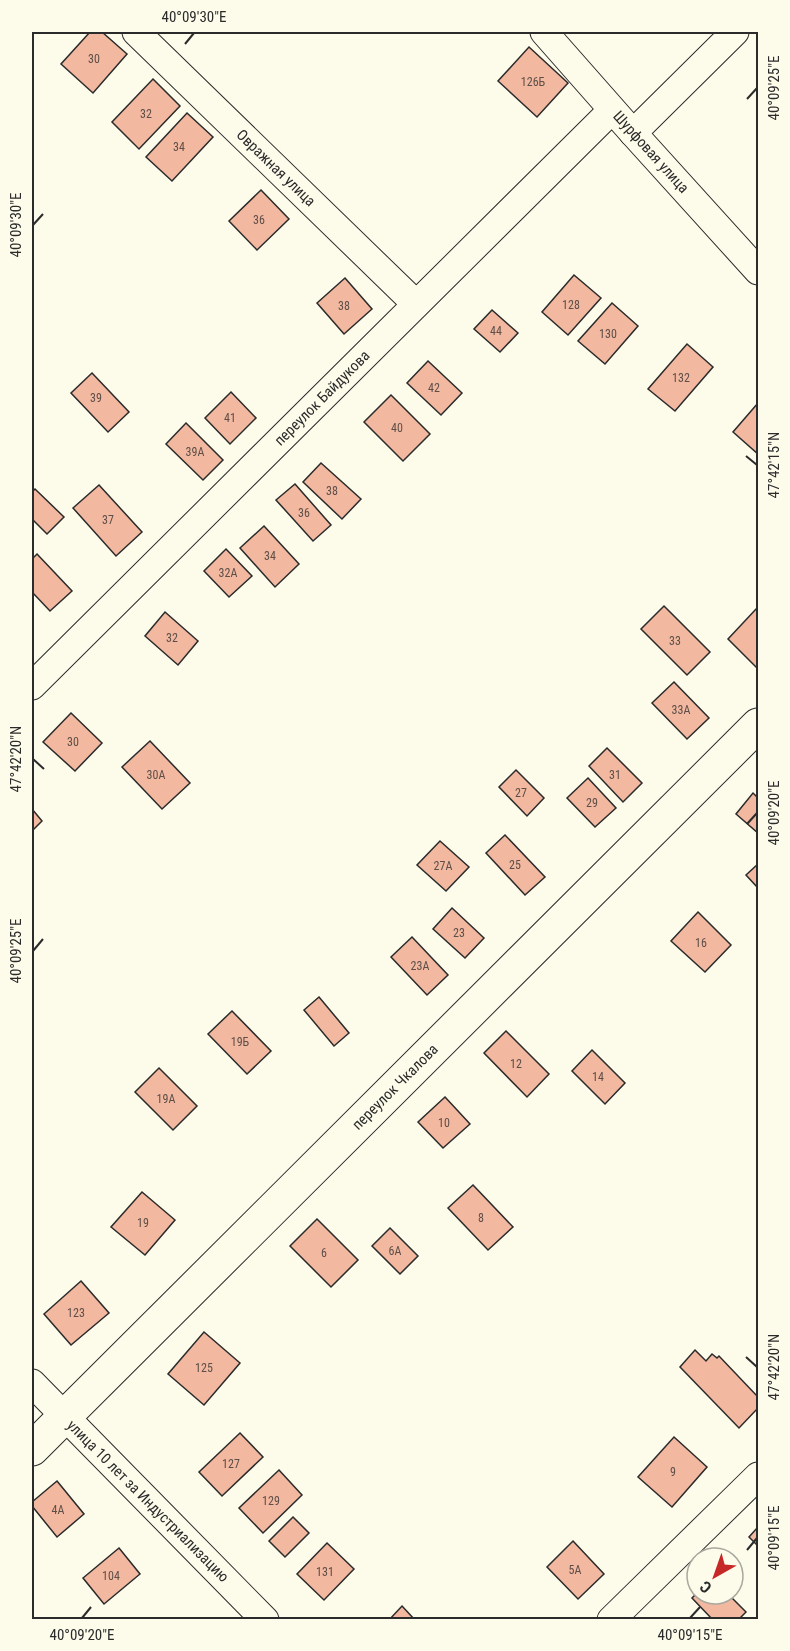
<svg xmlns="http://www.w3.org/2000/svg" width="790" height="1651" font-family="'Roboto Condensed',sans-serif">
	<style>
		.building { fill: #f2b8a0; stroke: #2b2b2b; stroke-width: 1.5 }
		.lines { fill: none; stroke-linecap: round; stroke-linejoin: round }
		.minor-casing { stroke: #2b2b2b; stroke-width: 29 }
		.tertiary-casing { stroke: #2b2b2b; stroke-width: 35 }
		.minor { stroke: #fdfbea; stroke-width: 27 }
		.tertiary { stroke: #fdfbea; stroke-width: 33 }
		.ticks { fill: none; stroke: #2b2b2b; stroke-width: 2 }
		.labels { text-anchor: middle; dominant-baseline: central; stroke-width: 4.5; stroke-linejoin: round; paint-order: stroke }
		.number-label { font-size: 12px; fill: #5d4e48 }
		.street-label { font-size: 15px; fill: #2b2b2b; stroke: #fdfbea }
		.neatline { fill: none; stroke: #2b2b2b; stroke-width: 2 }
		.ticks-label { font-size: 15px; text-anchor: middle; fill: #2b2b2b }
	</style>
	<rect width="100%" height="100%" fill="#fdfbea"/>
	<g class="building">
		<path d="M 90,32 L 102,32 L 127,54 L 93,93 L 61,64 Z"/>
		<path d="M 529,47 L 568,83 L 537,117 L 498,81 Z"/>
		<path d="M 153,79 L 180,106 L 139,149 L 112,122 Z"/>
		<path d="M 187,113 L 213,137 L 172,181 L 146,157 Z"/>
		<path d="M 261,190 L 289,219 L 257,250 L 229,221 Z"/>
		<path d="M 574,275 L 601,298 L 568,335 L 542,312 Z"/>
		<path d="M 345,278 L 372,309 L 344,334 L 317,303 Z"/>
		<path d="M 612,303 L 638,326 L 605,364 L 578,341 Z"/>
		<path d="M 492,310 L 518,333 L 500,352 L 474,329 Z"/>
		<path d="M 687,344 L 713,367 L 675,411 L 648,389 Z"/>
		<path d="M 428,361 L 462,393 L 441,415 L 407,383 Z"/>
		<path d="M 92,373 L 129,412 L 108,432 L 71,393 Z"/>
		<path d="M 231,392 L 256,418 L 230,444 L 205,418 Z"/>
		<path d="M 391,395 L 430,434 L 403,461 L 364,422 Z"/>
		<path d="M 758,403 L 758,454 L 733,432 Z"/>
		<path d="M 186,423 L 223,460 L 203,480 L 166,444 Z"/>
		<path d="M 321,463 L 361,499 L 342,519 L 303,482 Z"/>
		<path d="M 295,484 L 331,525 L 313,541 L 276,500 Z"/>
		<path d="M 99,485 L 142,532 L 116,556 L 73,508 Z"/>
		<path d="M 35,489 L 64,517 L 47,534 L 32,519 L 32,492 Z"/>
		<path d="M 264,526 L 299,564 L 275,587 L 240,548 Z"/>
		<path d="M 226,549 L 252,576 L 229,597 L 204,571 Z"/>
		<path d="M 37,554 L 72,591 L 50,611 L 32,592 L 32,559 Z"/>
		<path d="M 664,606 L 710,652 L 687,675 L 641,629 Z"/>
		<path d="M 757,608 L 758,610 L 758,665 L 756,667 L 728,639 Z"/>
		<path d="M 165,612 L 198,641 L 178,665 L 145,636 Z"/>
		<path d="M 674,682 L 709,718 L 687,739 L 652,703 Z"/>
		<path d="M 71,713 L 102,743 L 75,771 L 43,742 Z"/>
		<path d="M 150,741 L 190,783 L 162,809 L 122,767 Z"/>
		<path d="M 607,748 L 642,783 L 623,802 L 589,766 Z"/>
		<path d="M 516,770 L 544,798 L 527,816 L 499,787 Z"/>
		<path d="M 588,778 L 616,808 L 595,827 L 567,798 Z"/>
		<path d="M 753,793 L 758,798 L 758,833 L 736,814 Z"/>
		<path d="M 32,809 L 42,821 L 32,831 Z"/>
		<path d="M 505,835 L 545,877 L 525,895 L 486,853 Z"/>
		<path d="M 440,841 L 469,867 L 446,891 L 417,865 Z"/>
		<path d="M 758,864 L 758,888 L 746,875 Z"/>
		<path d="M 452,908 L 484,938 L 465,958 L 433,929 Z"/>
		<path d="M 698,912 L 731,945 L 705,972 L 671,941 Z"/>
		<path d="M 412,937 L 448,975 L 427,995 L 391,957 Z"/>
		<path d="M 319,997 L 349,1033 L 334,1046 L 304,1010 Z"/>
		<path d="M 232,1011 L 271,1051 L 247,1074 L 208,1034 Z"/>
		<path d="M 506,1031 L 549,1074 L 527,1097 L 484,1053 Z"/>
		<path d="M 592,1050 L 625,1083 L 605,1104 L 572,1071 Z"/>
		<path d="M 159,1068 L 197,1106 L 173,1130 L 135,1092 Z"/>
		<path d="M 445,1097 L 470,1124 L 443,1148 L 418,1122 Z"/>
		<path d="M 473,1185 L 513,1227 L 488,1250 L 448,1208 Z"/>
		<path d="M 142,1192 L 175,1220 L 145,1255 L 111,1227 Z"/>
		<path d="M 317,1219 L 358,1260 L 331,1287 L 290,1246 Z"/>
		<path d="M 390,1228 L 418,1256 L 400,1274 L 372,1246 Z"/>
		<path d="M 81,1281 L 109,1313 L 71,1345 L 44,1314 Z"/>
		<path d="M 204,1332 L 240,1363 L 204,1405 L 168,1374 Z"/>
		<path d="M 695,1350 L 706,1361 L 712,1354 L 717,1358 L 719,1356 L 758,1397 L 758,1408 L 739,1428 L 680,1367 Z"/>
		<path d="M 240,1433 L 263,1457 L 222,1496 L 199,1472 Z"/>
		<path d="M 674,1437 L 707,1467 L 672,1507 L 638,1477 Z"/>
		<path d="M 279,1470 L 302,1495 L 263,1533 L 239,1508 Z"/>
		<path d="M 57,1481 L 84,1514 L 57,1537 L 32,1506 L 32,1502 Z"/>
		<path d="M 293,1517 L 309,1533 L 285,1557 L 269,1541 Z"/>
		<path d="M 758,1527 L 758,1546 L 749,1537 Z"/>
		<path d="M 573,1541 L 604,1574 L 578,1599 L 547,1567 Z"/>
		<path d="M 327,1543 L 354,1569 L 324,1600 L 297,1574 Z"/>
		<path d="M 119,1548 L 140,1574 L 104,1604 L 83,1578 Z"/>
		<path d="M 697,1593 L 728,1594 L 746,1612 L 738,1620 L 713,1620 L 692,1598 Z"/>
		<path d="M 402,1606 L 415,1620 L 389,1620 Z"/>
	</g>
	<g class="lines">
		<defs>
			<g id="minor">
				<path d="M 136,32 L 416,304"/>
				<path d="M 544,32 L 633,133 L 758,271"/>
				<path d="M 633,133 L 735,32"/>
				<path d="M 32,686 L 612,110"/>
				<path d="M 32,1383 L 265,1620"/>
				<path d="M 611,1620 L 758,1476"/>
			</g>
			<path id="tertiary" d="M 32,1449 L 758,725"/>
		</defs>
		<use href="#minor" class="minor-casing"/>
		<use href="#tertiary" class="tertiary-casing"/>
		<use href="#minor" class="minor"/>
		<use href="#tertiary" class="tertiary"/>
	</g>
	<path class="ticks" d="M 185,44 L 194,33M 747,99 L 757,88M 33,225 L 43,214M 746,456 L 757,465M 33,759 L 44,769M 747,824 L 757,813M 33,951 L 43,939M 746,1357 L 757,1367M 747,1550 L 757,1538M 82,1618 L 91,1607M 690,1618 L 700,1607"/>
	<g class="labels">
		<g class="number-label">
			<text x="94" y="59">30</text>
			<text x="533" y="82">126Б</text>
			<text x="146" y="114">32</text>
			<text x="179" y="147">34</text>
			<text x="259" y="220">36</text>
			<text x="571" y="305">128</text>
			<text x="344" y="306">38</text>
			<text x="496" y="331">44</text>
			<text x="608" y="334">130</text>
			<text x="681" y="378">132</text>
			<text x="434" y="388">42</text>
			<text x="96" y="398">39</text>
			<text x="230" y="418">41</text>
			<text x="397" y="428">40</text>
			<text x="195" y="452">39А</text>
			<text x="332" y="491">38</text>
			<text x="304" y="513">36</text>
			<text x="108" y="520">37</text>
			<text x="270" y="556">34</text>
			<text x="228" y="573">32А</text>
			<text x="172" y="638">32</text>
			<text x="675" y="641">33</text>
			<text x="681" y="710">33А</text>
			<text x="73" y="742">30</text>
			<text x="156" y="775">30А</text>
			<text x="615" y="775">31</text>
			<text x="521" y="793">27</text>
			<text x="592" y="803">29</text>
			<text x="515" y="865">25</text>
			<text x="443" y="866">27А</text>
			<text x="459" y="933">23</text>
			<text x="701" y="943">16</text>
			<text x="420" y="966">23А</text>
			<text x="240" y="1042">19Б</text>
			<text x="516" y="1064">12</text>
			<text x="598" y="1077">14</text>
			<text x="166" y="1099">19А</text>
			<text x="444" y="1123">10</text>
			<text x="481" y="1218">8</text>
			<text x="143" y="1223">19</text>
			<text x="395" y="1251">6А</text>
			<text x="324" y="1253">6</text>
			<text x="76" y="1313">123</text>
			<text x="204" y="1368">125</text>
			<text x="231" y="1464">127</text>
			<text x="673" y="1472">9</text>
			<text x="271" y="1501">129</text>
			<text x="58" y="1510">4А</text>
			<text x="575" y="1570">5А</text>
			<text x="325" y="1572">131</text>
			<text x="111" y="1576">104</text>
		</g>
		<g class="street-label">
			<text transform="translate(651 152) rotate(48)">Шурфовая улица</text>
			<text transform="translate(276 168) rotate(44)">Овражная улица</text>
			<text transform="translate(322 398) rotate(-45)">переулок Байдукова</text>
			<text transform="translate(395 1087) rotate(-45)">переулок Чкалова</text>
			<text transform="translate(148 1501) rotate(45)">улица 10 лет за Индустриализацию</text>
		</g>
	</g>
	<rect width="790" height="1651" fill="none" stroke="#fdfbea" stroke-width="66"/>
	<g transform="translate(715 1576) rotate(220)"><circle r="28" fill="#fdfbea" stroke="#a9a89e" stroke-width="1.5"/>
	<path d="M0-4.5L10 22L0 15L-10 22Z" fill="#c62828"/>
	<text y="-9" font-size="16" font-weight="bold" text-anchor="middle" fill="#2b2b2b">С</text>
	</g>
	<rect x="33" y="33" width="724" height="1585" class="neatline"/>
	<g class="ticks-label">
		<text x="194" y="22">40°09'30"E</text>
		<text transform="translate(774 88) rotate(-90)" y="5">40°09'25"E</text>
		<text transform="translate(16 225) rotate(-90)" y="5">40°09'30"E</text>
		<text transform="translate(774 465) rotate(-90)" y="5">47°42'15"N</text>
		<text transform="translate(16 759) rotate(-90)" y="5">47°42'20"N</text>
		<text transform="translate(774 813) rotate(-90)" y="5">40°09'20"E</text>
		<text transform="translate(16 951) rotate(-90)" y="5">40°09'25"E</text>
		<text transform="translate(774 1367) rotate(-90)" y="5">47°42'20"N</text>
		<text transform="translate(774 1538) rotate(-90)" y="5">40°09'15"E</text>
		<text x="82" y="1640">40°09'20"E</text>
		<text x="690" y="1640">40°09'15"E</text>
	</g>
</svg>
